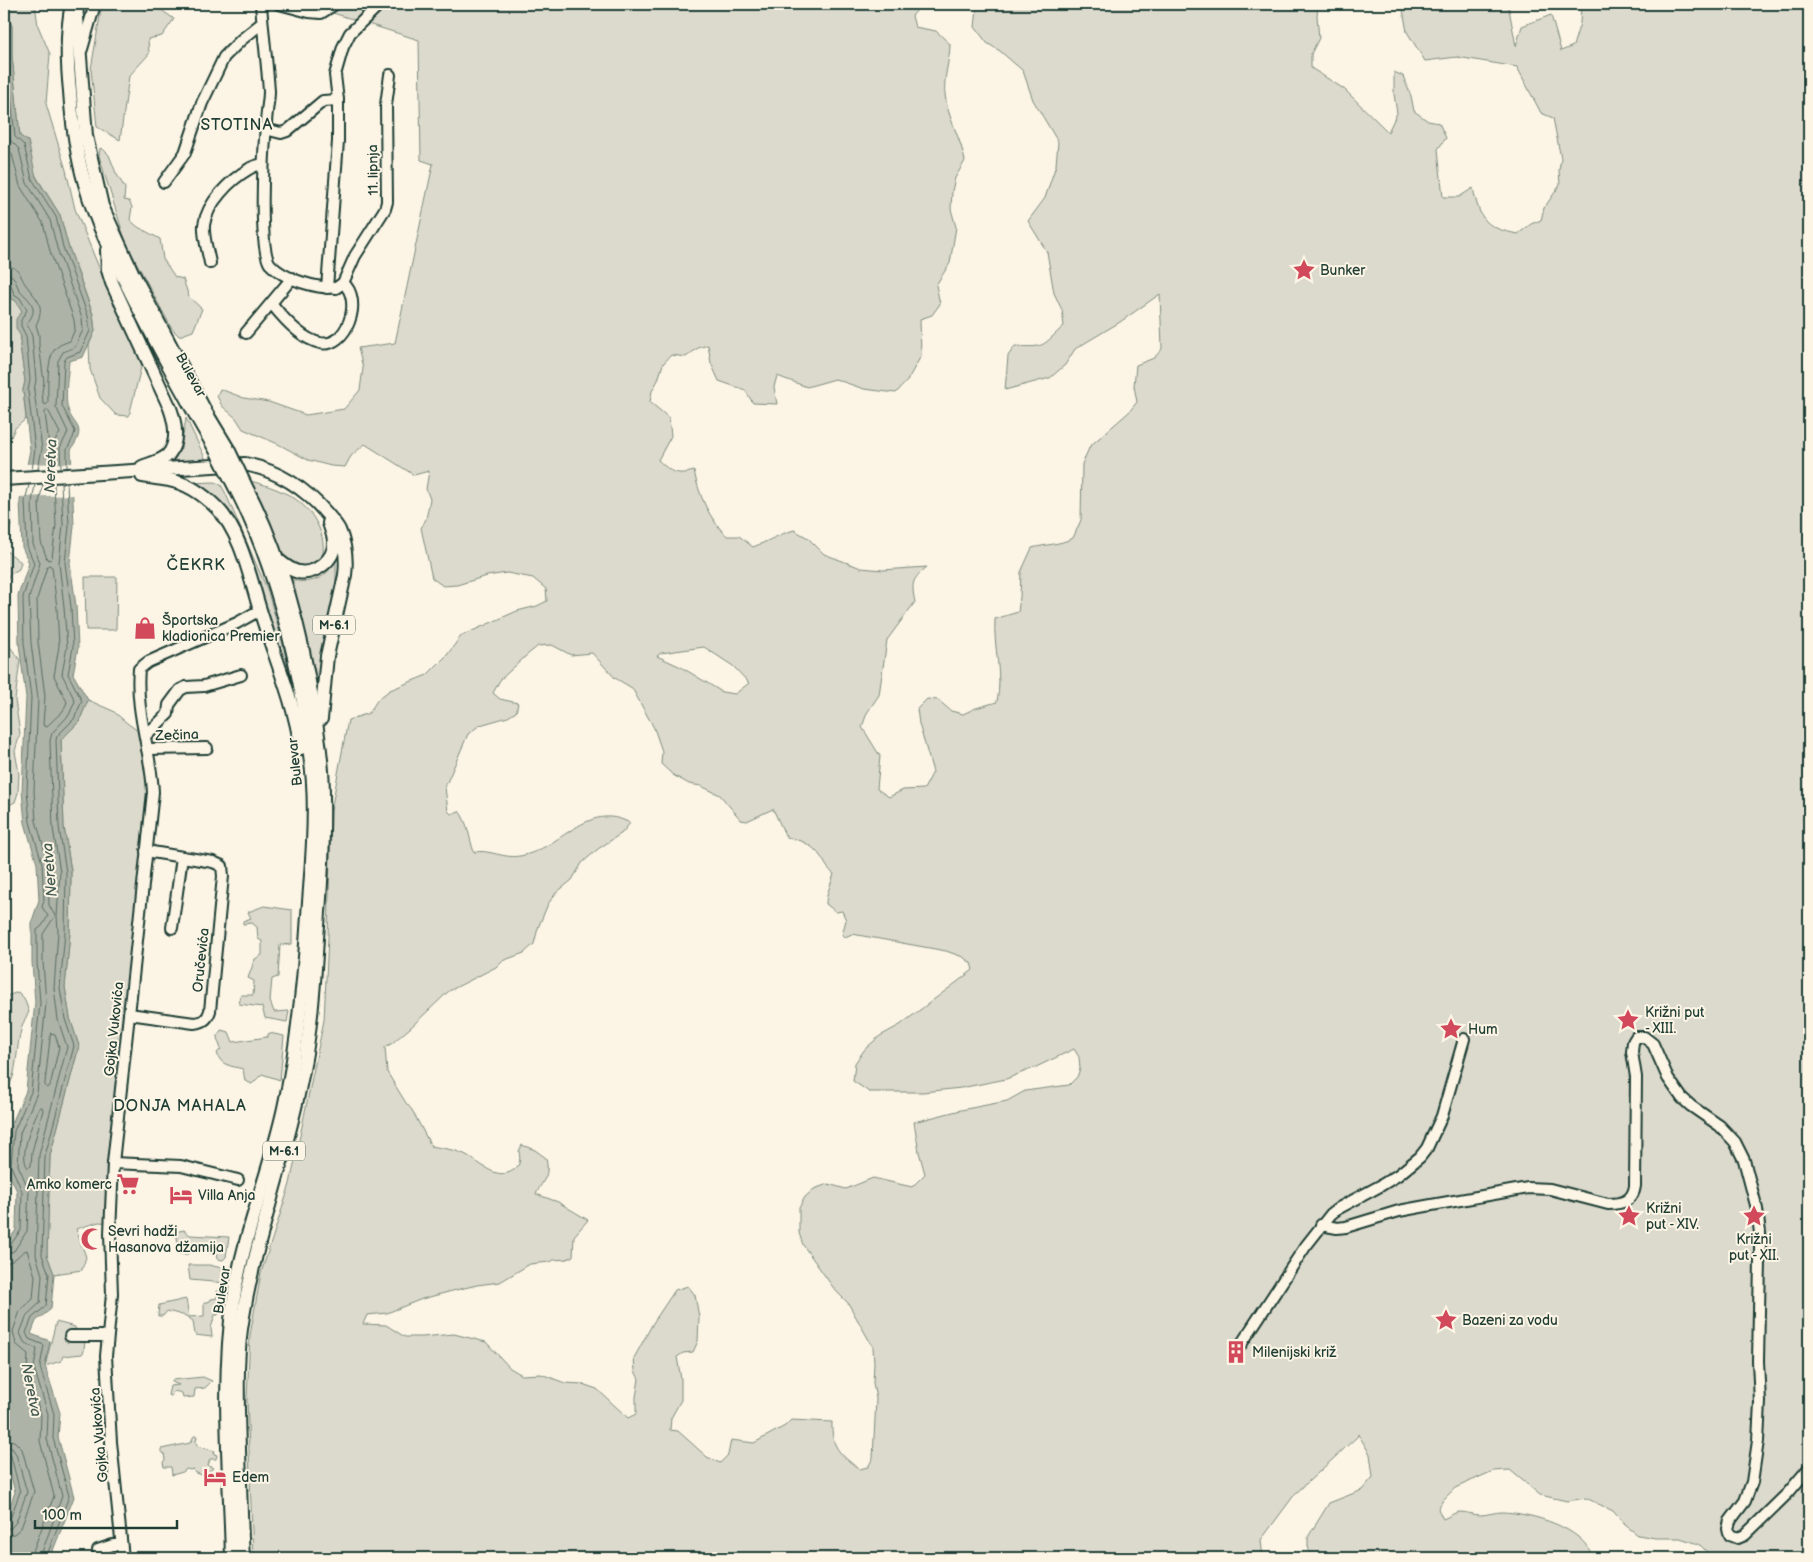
<svg xmlns="http://www.w3.org/2000/svg" width="1813" height="1562" font-family="'Balsamiq Sans',sans-serif">
	<style>
		.green { fill: #dcdacc; stroke: #7e8c80; fill-rule: evenodd }
		.water { fill: #aeb3a7; stroke: #758479 }
		.pier { fill: #fcf5e5 }
		.lines { fill: none; stroke-linecap: round; stroke-linejoin: round }
		.shore { stroke: #586c62; stroke-width: 1 }
		.minor-casing { stroke: #1f3d34; stroke-width: 14 }
		.major-casing { stroke: #1f3d34; stroke-width: 16 }
		.minor { stroke: #fcf5e5; stroke-width: 10 }
		.major { stroke: #fcf5e5; stroke-width: 12 }
		.major-bridge-casing { stroke: #1f3d34; stroke-width: 16; stroke-linecap: butt }
		.major-bridge { stroke: #fcf5e5; stroke-width: 12 }
		.labels { text-anchor: middle; dominant-baseline: central; stroke-width: 4; stroke-linejoin: round; paint-order: stroke }
		.shield { fill: #fcf5e5; stroke: #617469; stroke-width: 1 }
		.shield-label { font-size: 12px; font-weight: bold; fill: #1f3d34 }
		.street-label { font-size: 14px; fill: #1f3d34; stroke: #fcf5e5 }
		.poi-label { font-size: 14px; fill: #1f3d34; stroke: #fcf5e5; text-anchor: start }
		.water-label { font-size: 15px; font-style: italic; fill: #435a51; stroke: #fcf5e5 }
		.quarter-label { font-size: 16px; letter-spacing: 1px; fill: #1f3d34; stroke: #fcf5e5 }
	</style>
	<rect width="100%" height="100%" fill="#fcf5e5"/>
	<filter id="ink" filterUnits="userSpaceOnUse"><feTurbulence type="fractalNoise" baseFrequency=".02" numOctaves="2"/><feDisplacementMap in="SourceGraphic" scale="10" xChannelSelector="R" yChannelSelector="G"/><feConvolveMatrix kernelMatrix="1 2 1 2 8 2 1 2 1" color-interpolation-filters="sRGB"/></filter>
	<g filter="url(#ink)">
		<g class="green">
			<path d="M 4,4 L 35,4 L 38,26 L 50,54 L 46,104 L 66,170 L 75,209 L 100,270 L 144,355 L 129,416 L 116,415 L 100,398 L 90,369 L 89,345 L 95,331 L 93,314 L 68,245 L 60,215 L 36,176 L 20,137 L 12,56 L 12,26 L 4,7 Z"/>
			<path d="M 104,4 L 153,4 L 174,19 L 162,36 L 148,39 L 149,54 L 129,76 L 120,140 L 97,127 L 91,69 L 101,10 Z"/>
			<path d="M 336,4 L 922,4 L 912,16 L 915,27 L 936,31 L 950,44 C 950,61 943,77 945,94 C 947,117 961,138 965,161 L 955,178 L 952,191 L 951,209 L 956,227 L 950,263 L 936,285 L 940,304 L 932,315 L 920,319 L 921,356 L 907,381 L 896,393 L 864,389 L 835,379 L 807,387 L 777,376 L 774,387 L 777,404 L 753,403 L 745,390 L 719,381 L 711,363 L 708,345 L 698,348 L 686,357 L 671,355 L 663,364 L 658,380 L 652,391 L 650,402 L 669,418 L 671,436 L 658,460 C 671,472 676,476 694,471 C 699,495 709,519 727,536 L 739,536 L 753,547 C 767,542 779,534 794,530 L 808,538 L 824,554 L 861,568 L 883,570 L 927,567 C 912,579 911,583 915,602 L 887,640 L 879,695 L 867,713 L 862,727 L 880,756 L 877,789 L 889,797 L 903,790 L 924,789 L 933,772 L 919,724 L 917,709 L 927,699 L 938,700 L 951,711 L 963,714 L 976,708 L 997,702 C 1003,674 993,647 995,619 L 1018,612 L 1020,597 L 1021,572 L 1032,548 C 1047,544 1059,545 1073,538 L 1081,520 L 1082,464 L 1090,446 L 1129,412 L 1137,402 L 1134,386 L 1136,365 L 1154,358 L 1162,349 L 1160,294 L 1120,322 L 1075,349 L 1065,365 L 1050,378 L 1005,390 L 1008,356 L 1015,346 C 1047,348 1041,346 1064,326 L 1062,310 L 1054,293 L 1047,252 L 1028,221 L 1045,198 L 1056,165 L 1058,142 L 1033,100 L 1023,71 L 1000,51 L 987,43 L 975,27 L 977,9 L 981,4 L 1318,4 L 1317,16 L 1319,38 L 1311,54 L 1311,68 L 1344,89 L 1388,132 L 1397,113 L 1394,94 L 1394,72 L 1403,76 L 1411,96 L 1414,111 L 1428,121 L 1439,123 L 1446,138 L 1438,149 L 1443,197 L 1459,197 L 1473,188 C 1480,221 1486,228 1518,234 L 1531,224 L 1541,220 L 1544,208 L 1560,185 L 1559,170 L 1561,159 L 1553,118 L 1541,113 L 1517,67 L 1457,57 L 1425,61 L 1407,32 L 1402,4 L 1508,4 L 1516,46 L 1522,26 L 1551,15 L 1561,51 L 1573,46 L 1580,23 L 1581,4 L 1809,4 L 1809,1558 L 1694,1558 L 1708,1553 L 1699,1544 L 1680,1538 L 1655,1538 L 1638,1535 L 1625,1525 L 1613,1511 L 1586,1498 L 1567,1501 L 1540,1495 L 1510,1470 L 1493,1471 L 1455,1488 L 1443,1500 L 1438,1509 L 1443,1519 C 1448,1517 1455,1512 1460,1512 C 1467,1512 1473,1515 1480,1515 C 1487,1515 1495,1512 1502,1512 C 1531,1513 1584,1527 1593,1558 L 1311,1558 L 1308,1546 L 1308,1537 L 1329,1503 L 1362,1490 L 1373,1477 L 1370,1454 L 1358,1434 L 1358,1436 L 1295,1494 L 1261,1540 L 1263,1558 L 253,1558 L 247,1398 L 250,1335 L 261,1273 L 290,1184 L 324,1020 L 328,937 L 331,811 L 348,720 L 369,713 L 378,699 L 390,690 L 427,675 L 447,655 L 461,636 L 517,611 L 537,606 L 547,601 L 546,589 L 533,578 L 507,573 L 487,576 L 457,585 L 443,586 L 432,578 L 421,528 L 426,519 L 430,499 L 426,489 L 429,471 L 414,475 L 365,444 L 351,456 L 345,467 L 331,466 L 308,460 L 278,444 L 243,429 L 236,418 L 222,406 L 217,396 L 220,389 L 244,398 L 269,402 L 306,415 L 344,409 L 360,390 L 363,368 L 358,348 L 395,343 L 433,164 L 421,160 L 419,40 L 333,13 ZM 552,645 L 571,655 L 592,653 L 615,678 L 632,688 L 654,728 L 662,751 L 661,764 L 673,775 L 689,784 L 701,786 L 720,795 L 741,820 L 747,821 L 773,809 L 786,837 C 801,840 812,844 821,857 C 826,864 827,869 834,874 C 831,884 826,894 826,904 L 836,912 L 842,911 L 846,920 L 842,935 L 845,937 L 852,934 L 946,951 L 963,957 L 971,963 L 973,970 L 900,1025 L 880,1036 L 865,1049 L 855,1063 L 853,1081 L 869,1092 L 923,1092 L 961,1088 L 1006,1079 L 1034,1068 L 1074,1049 L 1079,1057 L 1080,1069 L 1077,1077 L 1069,1085 L 1025,1091 L 1007,1101 L 961,1110 L 914,1122 L 919,1152 L 925,1174 L 912,1187 L 873,1178 L 846,1189 L 828,1184 L 814,1189 L 805,1197 L 799,1208 L 799,1233 L 803,1245 L 835,1290 L 848,1303 L 873,1347 L 874,1363 L 873,1383 L 876,1399 L 873,1458 L 868,1467 L 859,1469 C 840,1454 831,1448 832,1422 L 791,1420 L 785,1426 L 754,1443 L 731,1440 L 728,1455 L 720,1463 L 707,1457 L 678,1431 L 670,1430 L 671,1418 L 681,1400 L 681,1379 L 677,1357 L 683,1353 L 693,1352 L 698,1341 L 699,1317 L 695,1295 L 688,1286 L 675,1290 L 653,1323 L 634,1358 L 635,1371 L 639,1379 L 636,1397 L 636,1414 L 628,1418 L 597,1389 L 582,1384 L 565,1383 L 541,1374 L 522,1375 L 510,1368 L 486,1342 L 454,1334 L 422,1337 L 405,1337 L 386,1325 L 363,1324 L 367,1315 L 387,1313 L 422,1299 L 456,1290 L 477,1285 L 500,1282 L 530,1264 L 550,1262 L 554,1260 L 567,1259 L 573,1256 L 574,1236 L 588,1220 L 558,1202 L 536,1194 C 544,1178 550,1177 546,1158 L 535,1150 L 522,1145 L 519,1151 C 520,1158 521,1164 515,1169 C 496,1184 478,1159 462,1153 C 452,1149 441,1148 431,1146 L 412,1110 L 406,1103 L 387,1072 L 385,1047 L 391,1044 L 410,1028 L 449,991 L 496,967 L 502,961 L 524,953 L 534,944 L 538,928 L 548,904 L 556,893 L 572,880 L 582,863 L 598,849 L 622,833 L 630,823 C 587,800 561,849 520,856 C 503,859 490,849 474,852 C 469,838 468,822 459,811 L 451,814 L 448,811 L 445,787 L 468,734 L 480,725 L 508,717 L 516,712 L 518,703 L 500,699 L 493,693 L 500,680 L 527,655 L 538,646 ZM 704,647 L 733,666 L 749,683 L 735,694 L 722,692 L 681,667 L 657,656 L 661,653 Z"/>
			<path d="M 100,148 L 104,150 L 109,155 L 116,173 L 125,188 L 124,200 L 129,201 L 132,207 L 130,220 L 138,227 L 160,239 L 163,259 L 175,277 L 183,279 L 189,297 L 202,309 L 193,331 L 179,336 L 172,329 L 126,243 L 99,156 Z"/>
			<path d="M 4,272 L 16,301 L 22,311 L 20,346 L 25,381 L 23,390 L 26,419 L 15,428 L 10,439 L 4,442 Z"/>
			<path d="M 186,418 L 207,462 L 172,464 L 181,448 Z"/>
			<path d="M 250,481 C 263,484 275,488 287,494 C 311,506 330,535 321,562 L 298,569 L 280,557 Z"/>
			<path d="M 215,482 L 221,485 L 225,492 L 267,589 L 283,644 L 297,707 L 237,535 L 187,483 Z"/>
			<path d="M 4,512 L 11,512 L 11,525 L 5,550 L 21,562 L 19,569 L 9,575 L 6,586 L 7,620 L 4,634 L 5,640 L 20,660 L 15,700 L 20,734 L 15,751 L 19,774 L 18,793 L 15,802 L 5,807 L 4,805 Z"/>
			<path d="M 336,555 L 336,581 L 316,692 L 287,578 C 300,584 319,583 329,570 C 332,567 334,560 336,555 Z"/>
			<path d="M 85,577 L 117,577 L 116,630 L 86,630 Z"/>
			<path d="M 88,700 L 113,711 L 127,723 L 145,736 L 152,768 L 111,1223 L 99,1222 L 76,1229 L 86,1257 L 82,1270 L 54,1274 L 47,1255 L 50,1156 L 79,1046 L 70,1018 L 65,987 L 70,933 L 71,871 L 64,827 L 61,740 L 79,722 Z"/>
			<path d="M 264,906 L 292,910 L 292,944 L 280,945 L 278,977 L 272,979 L 270,1001 L 274,1012 L 289,1011 L 287,1022 L 265,1018 L 262,1007 L 239,1004 L 241,995 L 253,995 L 254,981 L 248,978 L 255,959 L 262,955 L 262,941 L 258,939 L 257,927 L 252,923 L 243,924 L 243,921 L 251,918 L 248,912 Z"/>
			<path d="M 18,992 L 24,998 L 29,1012 C 16,1031 19,1055 13,1077 C 11,1083 7,1089 4,1095 L 4,1003 L 7,996 Z"/>
			<path d="M 221,1030 L 229,1032 L 233,1042 L 267,1037 L 269,1033 L 284,1036 L 280,1080 L 262,1074 L 252,1084 L 245,1081 L 243,1069 C 232,1066 220,1066 217,1053 L 221,1049 L 217,1038 Z"/>
			<path d="M 184,1230 L 190,1235 L 229,1237 L 226,1257 L 223,1260 L 217,1259 L 216,1252 L 209,1253 L 207,1250 L 190,1251 L 188,1254 L 179,1254 L 177,1237 L 174,1232 Z"/>
			<path d="M 188,1265 L 209,1265 L 230,1270 L 225,1283 L 190,1280 Z"/>
			<path d="M 217,1291 L 221,1291 L 223,1297 L 218,1315 L 215,1315 L 211,1328 L 212,1337 L 195,1335 L 193,1321 L 186,1316 L 167,1311 L 163,1316 L 158,1316 L 159,1305 L 186,1299 L 189,1317 L 204,1316 L 204,1303 L 210,1301 L 211,1299 L 217,1298 Z"/>
			<path d="M 56,1322 L 75,1327 L 76,1333 L 85,1338 L 84,1351 L 82,1354 L 63,1356 L 61,1361 L 45,1366 Z"/>
			<path d="M 203,1377 L 212,1381 L 205,1388 L 195,1389 L 194,1397 L 183,1398 L 182,1393 L 174,1391 L 171,1396 L 168,1395 L 170,1386 L 179,1385 L 172,1382 L 172,1380 Z"/>
			<path d="M 194,1436 L 197,1436 L 196,1441 L 197,1446 L 215,1451 L 214,1454 L 217,1455 L 216,1459 L 210,1459 L 208,1466 L 214,1468 L 202,1475 L 194,1472 L 193,1468 L 191,1470 L 186,1469 L 183,1472 L 172,1475 L 171,1467 L 164,1467 L 163,1462 L 165,1460 L 164,1453 L 161,1452 L 161,1449 L 190,1443 Z"/>
		</g>
		<path class="water" d="M 4,7 L 12,26 L 12,56 L 20,136 L 28,141 L 36,177 L 60,215 L 68,245 L 93,315 L 95,331 L 83,357 L 69,361 C 68,375 65,391 67,405 C 71,428 89,423 71,450 L 74,526 L 70,563 L 76,606 L 78,648 L 73,674 L 88,700 L 79,722 L 61,740 L 64,827 L 71,871 L 70,933 L 65,987 L 70,1018 L 79,1046 L 50,1156 L 47,1255 L 54,1274 L 51,1309 L 36,1321 L 31,1334 L 50,1341 L 45,1366 L 60,1413 L 58,1437 L 74,1497 L 50,1558 L 4,1558 L 4,1523 L 15,1492 L 4,1449 L 4,1247 L 16,1230 L 17,1191 L 6,1168 L 9,1130 L 26,1091 L 35,1002 L 32,962 L 32,921 L 39,900 L 37,864 L 25,823 L 22,791 L 26,697 L 19,644 L 18,596 L 29,563 L 22,547 L 20,501 L 30,450 L 23,390 L 25,381 L 20,346 L 21,337 L 16,328 L 16,319 L 22,311 L 16,301 L 10,298 L 4,272 Z"/>
		<path class="pier" d="M 74,463 L 75,495 L 19,497 L 25,464 Z"/>
		<g class="lines">
			<g class="shore">
				<path d="M 4,19 L 7,27 L 7,56 L 15,137 L 24,145 L 32,179 L 56,217 L 63,247 L 88,316 L 90,331 L 80,352 L 67,357 L 64,361 L 62,406 L 75,431 L 73,438 L 67,449 L 67,468"/>
				<path d="M 4,86 L 10,140 L 19,149 L 27,183 L 50,220 L 57,248 L 82,318 L 83,330 L 75,347 L 63,352 L 58,361 L 56,407 L 68,432 L 60,448 L 61,468"/>
				<path d="M 4,145 L 12,154 L 20,186 L 43,223 L 50,251 L 74,320 L 75,329 L 70,341 C 65,343 60,344 56,348 C 46,358 48,389 48,403 L 46,405 L 43,403 L 42,391 L 44,382 L 39,345 L 39,335 L 36,325 C 46,305 37,300 26,285 C 18,275 23,267 4,266"/>
				<path d="M 4,273 C 16,274 14,281 19,289 C 24,296 32,300 33,309 C 34,315 29,320 27,324 L 32,336 L 36,380 L 34,391 L 42,449 L 38,469"/>
				<path d="M 4,280 L 10,282 L 14,294 L 20,298 L 27,310 L 21,320 L 21,326 L 26,336 L 30,380 L 28,391 L 35,449 L 32,470"/>
				<path d="M 47,410 L 49,412 L 60,433 L 51,446 L 49,445 L 45,413 Z"/>
				<path d="M 43,484 L 39,503 L 41,542 L 47,559 L 50,560 L 52,558 L 56,525 L 54,483"/>
				<path d="M 49,565 L 52,567 L 57,608 L 59,646 L 54,676 L 67,702 L 63,711 L 46,727 L 43,725 L 45,696 L 38,642 L 37,599 L 47,567 Z"/>
				<path d="M 51,1033 L 55,1034 L 59,1047 L 50,1086 L 47,1088 L 45,1085 Z"/>
				<path d="M 42,1107 L 43,1110 L 32,1152 L 31,1166 L 28,1168 C 18,1156 33,1121 39,1109 Z"/>
				<path d="M 4,1249 L 9,1247 L 21,1230 L 22,1191 L 11,1166 L 14,1131 L 31,1092 L 40,1003 L 37,962 L 37,930 L 42,926 L 48,916 L 42,907 L 44,900 L 42,863 L 30,822 L 27,791 L 31,697 L 24,643 L 23,597 L 34,563 L 27,546 L 25,501 L 29,485"/>
				<path d="M 4,1255 L 14,1251 L 27,1231 L 29,1190 L 18,1165 L 20,1133 L 37,1093 L 46,1003 L 43,962 L 43,934 L 55,916 L 49,905 L 48,862 L 36,821 L 34,791 L 38,698 L 31,643 L 29,598 L 40,563 L 33,544 L 32,502 L 35,485"/>
				<path d="M 4,1263 C 17,1262 18,1253 27,1250 L 35,1276 L 33,1299 L 20,1311 L 13,1331 L 16,1344 L 28,1354 L 27,1371 L 41,1415 L 40,1441 L 54,1496 L 33,1551 L 32,1558"/>
				<path d="M 4,1439 L 14,1441 L 22,1449 L 34,1492 L 21,1528 L 14,1534 L 4,1536"/>
				<path d="M 4,1446 L 12,1448 L 16,1454 L 27,1492 L 16,1522 L 11,1528 L 4,1529"/>
				<path d="M 4,1453 L 8,1453 L 11,1456 L 20,1492 L 10,1519 L 4,1522"/>
				<path d="M 40,1558 L 62,1496 L 47,1439 L 48,1414 L 34,1368 L 37,1349 L 24,1342 L 20,1333 L 27,1315 L 40,1303 L 42,1275 L 36,1255 L 39,1155 L 67,1047 L 58,1020 L 54,988 L 58,932 L 57,916 L 60,872 L 53,828 L 50,741 L 52,733 L 69,715 L 75,701 L 62,674 L 67,647 L 64,607 L 59,563 L 63,525 L 61,483"/>
				<path d="M 46,1558 L 69,1496 L 53,1438 L 54,1414 L 40,1367 L 44,1345 L 29,1339 L 26,1333 L 32,1318 L 46,1306 L 49,1274 L 42,1255 L 45,1156 L 74,1046 L 65,1019 L 60,988 L 65,932 L 66,872 L 59,827 L 56,740 L 57,736 L 74,719 L 82,701 L 68,674 L 73,647 L 71,607 L 65,563 L 69,526 L 67,483"/>
			</g>
			<defs>
				<g id="minor">
					<path d="M 261,4 C 263,33 267,62 269,91 C 269,102 266,113 266,125 C 264,148 258,248 270,264 C 284,280 316,288 336,288 L 343,283 L 355,256 L 385,209 L 387,202 L 386,105 L 390,75"/>
					<path d="M 279,4 L 309,12 L 321,13 L 335,4"/>
					<path d="M 82,49 L 95,4"/>
					<path d="M 265,129 L 281,133 L 287,131 L 323,101 L 338,100"/>
					<path d="M 164,182 L 185,153 L 202,103 L 224,57 L 241,40 L 262,23"/>
					<path d="M 210,263 C 208,252 203,237 204,225 C 207,203 230,180 249,169 C 253,166 259,165 263,164"/>
					<path d="M 327,288 L 338,141 L 338,100 L 335,75 L 343,47 L 350,33 L 380,4"/>
					<path d="M 272,304 C 283,318 301,339 320,343 C 346,349 364,300 343,283"/>
					<path d="M 246,333 L 292,278"/>
					<path d="M 145,736 L 168,714 L 169,705 L 180,690 L 186,687 L 204,686 L 241,675"/>
					<path d="M 147,749 L 207,748"/>
					<path d="M 172,928 L 182,857"/>
					<path d="M 129,1014 L 194,1023 C 203,1022 207,1020 210,1011 L 223,876 L 222,866 L 213,862 L 146,851"/>
					<path d="M 113,1163 L 181,1166 L 238,1180"/>
					<path d="M 1321,1225 L 1337,1228 L 1346,1227 L 1399,1211 L 1426,1206 L 1528,1188 L 1550,1189 L 1608,1204 C 1622,1204 1633,1201 1635,1186 L 1636,1077 L 1632,1052 L 1633,1042 L 1636,1037 L 1644,1037 L 1653,1044 L 1668,1078 L 1682,1098 L 1691,1106 L 1720,1126 L 1735,1142 L 1744,1160 L 1757,1209 L 1760,1233 L 1760,1261 L 1758,1361 L 1760,1402 L 1758,1441 L 1752,1482 L 1745,1501 L 1730,1521 L 1728,1529 L 1730,1535 L 1738,1538 L 1745,1535 L 1788,1493 L 1809,1468"/>
					<path d="M 70,1336 L 107,1336"/>
					<path d="M 1240,1346 L 1305,1247 L 1331,1214 L 1339,1208 L 1380,1186 L 1398,1175 L 1420,1157 L 1427,1148 L 1442,1116 L 1464,1039"/>
					<path d="M 98,1550 L 113,1545 L 121,1545"/>
					<path d="M 123,1558 L 111,1442 L 106,1356 L 112,1294 L 110,1233 L 113,1163 L 153,792 C 151,751 135,711 139,669 L 148,662 L 237,623 L 260,610"/>
				</g>
				<g id="major">
					<path d="M 72,4 C 66,32 67,62 70,91 C 72,122 76,153 85,184 C 96,223 114,259 132,295 C 159,349 187,401 217,452"/>
					<path d="M 76,4 L 86,136 L 102,206 L 132,272 L 205,411 L 228,449"/>
					<path d="M 107,250 L 108,270 L 112,283 L 170,408 C 175,422 179,442 168,455 C 162,461 149,464 142,467"/>
					<path d="M 142,476 C 151,478 160,478 169,480 C 187,483 204,495 217,508 C 241,532 250,578 260,610 C 274,656 294,700 301,748"/>
					<path d="M 4,479 L 245,464 C 279,471 305,488 327,514 C 331,519 336,524 339,530 C 345,544 347,559 345,575 L 327,656 L 321,719"/>
					<path d="M 278,560 C 284,565 290,570 298,572 C 315,575 335,560 334,542 C 334,536 331,529 329,523"/>
					<path d="M 232,1558 C 230,1471 221,1384 234,1297 C 244,1233 270,1172 284,1108 C 297,1049 303,990 307,930 C 310,883 316,829 313,783 C 312,768 310,754 308,740 C 306,729 306,718 304,707 C 291,634 272,561 239,495"/>
					<path d="M 243,1558 C 241,1522 240,1485 239,1449 C 238,1409 236,1368 241,1329 C 253,1247 282,1170 299,1090 C 310,1041 314,989 317,938 C 321,891 324,843 323,796 C 323,765 318,734 313,704 C 301,630 282,557 248,491"/>
				</g>
			</defs>
			<use href="#minor" class="minor-casing"/>
			<use href="#major" class="major-casing"/>
			<use href="#minor" class="minor"/>
			<use href="#major" class="major"/>
			<defs>
				<g id="major-bridge">
					<path d="M 228,449 L 248,491"/>
					<path d="M 217,452 L 239,495"/>
				</g>
			</defs>
			<use href="#major-bridge" class="major-bridge-casing"/>
			<use href="#major-bridge" class="major-bridge"/>
		</g>
	</g>
	<defs>
		<symbol id="sight-bare" viewBox="-9 -9 18 18"><path d="M0-6L1.8-2.2L6-1.7L2.9 1.2L3.7 5.4L0 3.3L-3.7 5.4L-2.9 1.2L-6-1.7L-1.8-2.2Z" fill="#d1495b" stroke="#fcf5e5" stroke-width="2.5" paint-order="stroke"/></symbol>
		<symbol id="shop-bare" viewBox="-9 -9 18 18"><path d="M-5-2.5h2.3a2.7 3.5 0 0 1 5.4 0H5L5.5 6h-11ZM-1.5-2.5h3a1.5 2.3 0 0 0-3 0Z" fill="#d1495b" stroke="#fcf5e5" stroke-width="2.5" paint-order="stroke"/></symbol>
		<symbol id="supermarket-bare" viewBox="-9 -9 18 18"><path d="M-6-5.5h2.5l.6 2H6L4.5 2H-2.5L-4.4-4H-6ZM-1.5 3.2a1.3 1.3 0 1 0 .1 0ZM3 3.2a1.3 1.3 0 1 0 .1 0Z" fill="#d1495b" stroke="#fcf5e5" stroke-width="2.5" paint-order="stroke"/></symbol>
		<symbol id="hotel-bare" viewBox="-9 -9 18 18"><path d="M-6-4.5h1.5V1H6V5H4.5V3h-9V5H-6ZM-4 0a1.8 1.8 0 1 1 3.6 0ZM.5 0V-2.5h3Q6-2.5 6 0Z" fill="#d1495b" stroke="#fcf5e5" stroke-width="2.5" paint-order="stroke"/></symbol>
		<symbol id="mosque-bare" viewBox="-9 -9 18 18"><path d="M3.5-4.9A6 6 0 1 0 3.5 4.9A5 5 0 1 1 3.5-4.9Z" fill="#d1495b" stroke="#fcf5e5" stroke-width="2.5" paint-order="stroke"/></symbol>
		<symbol id="building-bare" viewBox="-9 -9 18 18"><path d="M-4-6H4V6H1V3H-1V6H-4ZM-2.5-4.3h1.7v1.8h-1.7ZM.8-4.3h1.7v1.8H.8ZM-2.5-1h1.7V.8h-1.7ZM.8-1h1.7V.8H.8Z" fill="#d1495b" stroke="#fcf5e5" stroke-width="2.5" paint-order="stroke"/></symbol>
	</defs>
	<g fill-rule="evenodd">
		<use href="#sight-bare" x="1288" y="254" width="32" height="32"/>
		<use href="#shop-bare" x="129" y="612" width="32" height="32"/>
		<use href="#sight-bare" x="1612" y="1004" width="32" height="32"/>
		<use href="#sight-bare" x="1435" y="1013" width="32" height="32"/>
		<use href="#supermarket-bare" x="112" y="1168" width="32" height="32"/>
		<use href="#hotel-bare" x="165" y="1179" width="32" height="32"/>
		<use href="#sight-bare" x="1613" y="1200" width="32" height="32"/>
		<use href="#sight-bare" x="1738" y="1200" width="32" height="32"/>
		<use href="#mosque-bare" x="76" y="1223" width="32" height="32"/>
		<use href="#sight-bare" x="1430" y="1304" width="32" height="32"/>
		<use href="#building-bare" x="1220" y="1336" width="32" height="32"/>
		<use href="#hotel-bare" x="199" y="1461" width="32" height="32"/>
	</g>
	<g class="labels">
		<g class="shield">
			<rect x="313" y="615.5" width="42" height="19" rx="4"/>
			<rect x="263" y="1141.5" width="42" height="19" rx="4"/>
		</g>
		<g class="shield-label">
			<text x="334" y="625">M-6.1</text>
			<text x="284" y="1151">M-6.1</text>
		</g>
		<g class="street-label">
			<text transform="translate(373 170) rotate(-91)">11. lipnja</text>
			<text transform="translate(191 375) rotate(61)">Bulevar</text>
			<text transform="translate(177 735) rotate(-2)">Zečina</text>
			<text transform="translate(295 762) rotate(-96)">Bulevar</text>
			<text transform="translate(201 960) rotate(-84)">Oručevića</text>
			<text transform="translate(114 1029) rotate(-84)">Gojka Vukovića</text>
			<text transform="translate(222 1290) rotate(-81)">Bulevar</text>
			<text transform="translate(99 1435) rotate(-95)">Gojka Vukovića</text>
		</g>
		<g class="poi-label">
			<text x="1320" y="270">Bunker</text>
			<text x="162" y="620">Športska<tspan x="162" dy="16">kladionica Premier</tspan></text>
			<text x="1645" y="1012">Križni put<tspan x="1645" dy="16">- XIII.</tspan></text>
			<text x="1468" y="1029">Hum</text>
			<text x="112" y="1184" text-anchor="end">Amko komerc</text>
			<text x="198" y="1195">Villa Anja</text>
			<text x="1646" y="1208">Križni<tspan x="1646" dy="16">put - XIV.</tspan></text>
			<text x="108" y="1231">Sevri hadži<tspan x="108" dy="16">Hasanova džamija</tspan></text>
			<text x="1754" y="1239" text-anchor="middle">Križni<tspan x="1754" dy="16">put - XII.</tspan></text>
			<text x="1462" y="1320">Bazeni za vodu</text>
			<text x="1252" y="1352">Milenijski križ</text>
			<text x="232" y="1477">Edem</text>
		</g>
		<g class="water-label">
			<text transform="translate(51 466) rotate(-88)">Neretva</text>
			<text transform="translate(50 870) rotate(-95)">Neretva</text>
			<text transform="translate(31 1390) rotate(79)">Neretva</text>
		</g>
		<g class="quarter-label">
			<text x="237" y="125">STOTINA</text>
			<text x="196" y="565">ČEKRK</text>
			<text x="180" y="1106">DONJA MAHALA</text>
		</g>
	</g>
	<rect width="1813" height="1562" fill="none" stroke="#fcf5e5" stroke-width="20"/>
	<rect x="10" y="10" width="1793" height="1542" fill="none" stroke="#1f3d34" stroke-width="2" filter="url(#ink)"/>
	<path d="M35 1520v8h142v-8" fill="none" stroke="#1f3d34" stroke-width="2.5"/>
	<text x="42" y="1520" font-size="15" fill="#1f3d34" stroke="#fcf5e5" stroke-width="4" paint-order="stroke">100 m</text>
</svg>
